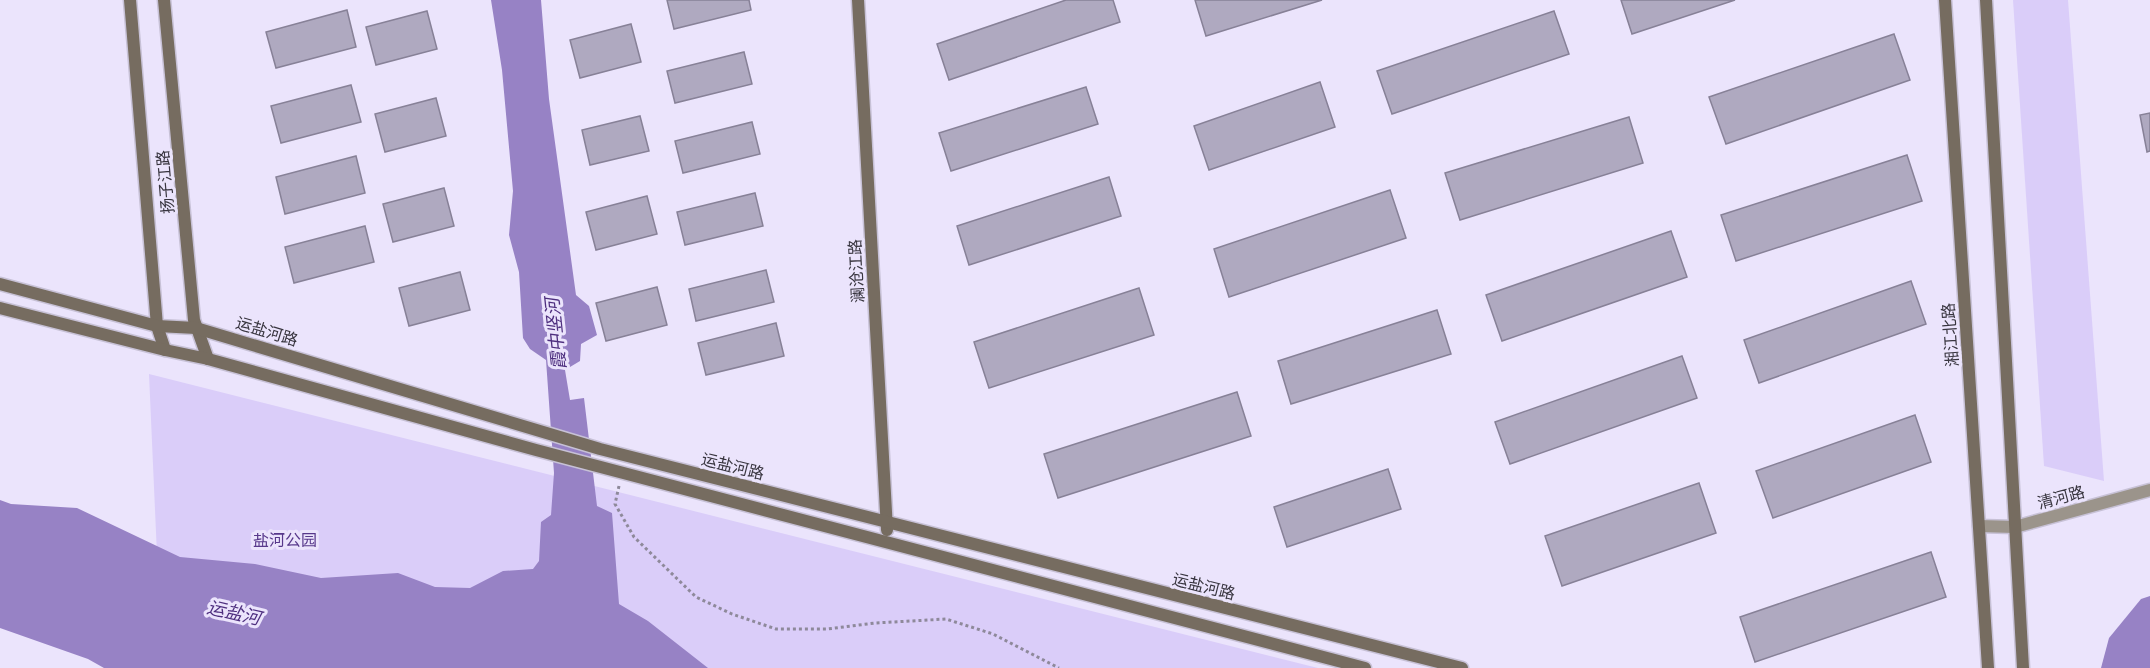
<svg xmlns="http://www.w3.org/2000/svg" width="2150" height="668" font-family="'Noto Sans','Noto Sans SC',sans-serif">
	<style>
		.green { fill: #dacdf9 }
		.water { fill: #9782c5 }
		.building { fill: #afa9c0; stroke: #878197; stroke-width: 1.5 }
		.lines { fill: none; stroke-linecap: round; stroke-linejoin: round }
		.street-casing { stroke: #c7c1d6; stroke-width: 15 }
		.secondary-casing { stroke: #c7c1d6; stroke-width: 15 }
		.path { stroke: #8e899a; stroke-width: 3; stroke-dasharray: 3 3; stroke-linecap: butt }
		.street { stroke: #9b948b; stroke-width: 12 }
		.secondary { stroke: #766c60; stroke-width: 12 }
		.labels { text-anchor: middle; dominant-baseline: central; stroke-width: 6; stroke-linejoin: round; paint-order: stroke }
		.street-label { font-size: 16px; fill: #38353f; stroke: #ebe4fc }
		.park-label { font-size: 16px; fill: #58398b; stroke: #ebe4fc }
		.water-label { font-size: 18px; font-style: italic; fill: #4e2f7f; stroke: #ebe4fc }
	</style>
	<rect width="100%" height="100%" fill="#ebe4fc"/>
	<g class="green">
		<path d="M 2013,0 L 2068,0 L 2104,481 L 2044,466 Z"/>
		<path d="M 149,374 L 1318,668 L 162,668 Z"/>
	</g>
	<g class="water">
		<path d="M 491,0 L 541,0 L 549,99 L 576,295 L 589,306 L 597,335 L 581,344 L 580,361 L 565,370 L 570,400 L 584,398 L 597,506 L 612,513 L 619,604 L 648,621 L 708,668 L 104,668 L 88,659 L 0,628 L 0,500 L 11,504 L 77,508 L 180,557 L 255,564 L 321,578 L 398,573 L 435,587 L 470,588 L 503,571 L 533,569 L 539,561 L 541,522 L 551,515 L 554,473 L 546,360 L 530,349 L 523,338 L 519,272 L 509,235 L 513,191 L 502,70 Z"/>
		<path d="M 2150,596 L 2150,668 L 2101,668 L 2109,638 L 2141,599 Z"/>
	</g>
	<g class="building">
		<path d="M 667,0 L 749,0 L 751,10 L 674,29 Z"/>
		<path d="M 1066,0 L 1113,0 L 1120,22 L 949,80 L 937,44 Z"/>
		<path d="M 1195,0 L 1322,0 L 1206,36 Z"/>
		<path d="M 1621,0 L 1735,0 L 1632,34 Z"/>
		<path d="M 347,10 L 356,47 L 276,68 L 266,32 Z"/>
		<path d="M 427,11 L 437,49 L 376,65 L 366,27 Z"/>
		<path d="M 1554,11 L 1569,54 L 1392,114 L 1377,71 Z"/>
		<path d="M 631,24 L 641,62 L 580,78 L 570,40 Z"/>
		<path d="M 1894,34 L 1910,80 L 1726,144 L 1709,97 Z"/>
		<path d="M 744,52 L 752,84 L 675,103 L 667,71 Z"/>
		<path d="M 1320,82 L 1335,127 L 1209,170 L 1194,126 Z"/>
		<path d="M 351,85 L 361,122 L 281,143 L 271,106 Z"/>
		<path d="M 1086,87 L 1098,124 L 951,171 L 939,133 Z"/>
		<path d="M 436,98 L 446,136 L 385,152 L 375,114 Z"/>
		<path d="M 2150,113 L 2150,151 L 2147,152 L 2140,115 Z"/>
		<path d="M 640,116 L 649,151 L 590,165 L 582,130 Z"/>
		<path d="M 1629,117 L 1643,163 L 1460,220 L 1445,173 Z"/>
		<path d="M 752,122 L 760,154 L 683,173 L 675,141 Z"/>
		<path d="M 1907,155 L 1922,201 L 1736,261 L 1721,215 Z"/>
		<path d="M 356,156 L 365,193 L 285,214 L 276,177 Z"/>
		<path d="M 1109,177 L 1121,216 L 969,265 L 957,226 Z"/>
		<path d="M 444,188 L 454,226 L 393,242 L 383,204 Z"/>
		<path d="M 1390,190 L 1406,238 L 1229,297 L 1214,249 Z"/>
		<path d="M 755,193 L 763,226 L 685,245 L 677,212 Z"/>
		<path d="M 647,196 L 657,234 L 596,250 L 586,212 Z"/>
		<path d="M 365,226 L 374,262 L 294,283 L 285,247 Z"/>
		<path d="M 1671,231 L 1687,277 L 1502,341 L 1486,295 Z"/>
		<path d="M 766,270 L 774,302 L 696,321 L 689,289 Z"/>
		<path d="M 460,272 L 470,310 L 409,326 L 399,288 Z"/>
		<path d="M 1911,281 L 1926,324 L 1759,383 L 1744,340 Z"/>
		<path d="M 657,287 L 667,325 L 606,341 L 596,303 Z"/>
		<path d="M 1139,288 L 1154,335 L 989,388 L 974,342 Z"/>
		<path d="M 1437,310 L 1451,354 L 1291,404 L 1278,361 Z"/>
		<path d="M 776,323 L 784,356 L 706,375 L 698,343 Z"/>
		<path d="M 1682,356 L 1697,398 L 1510,464 L 1495,422 Z"/>
		<path d="M 1237,392 L 1251,436 L 1058,498 L 1044,454 Z"/>
		<path d="M 1915,415 L 1931,462 L 1773,518 L 1756,471 Z"/>
		<path d="M 1388,469 L 1401,509 L 1287,547 L 1274,507 Z"/>
		<path d="M 1699,483 L 1716,533 L 1562,586 L 1545,536 Z"/>
		<path d="M 1931,552 L 1946,597 L 1755,662 L 1740,617 Z"/>
	</g>
	<g class="lines">
		<defs>
			<path id="street" d="M 1979,526 L 2015,527 L 2150,490"/>
			<g id="secondary">
				<path d="M 130,0 L 157,326 L 165,350"/>
				<path d="M 164,0 L 194,320 L 208,359"/>
				<path d="M 858,0 L 887,530"/>
				<path d="M 1945,0 L 1988,668"/>
				<path d="M 1986,0 L 2023,668"/>
				<path d="M 0,284 L 157,326 L 196,328 L 600,449 L 1462,668"/>
				<path d="M 0,308 L 165,350 L 208,359 L 536,450 L 1365,668"/>
			</g>
		</defs>
		<use href="#street" class="street-casing"/>
		<use href="#secondary" class="secondary-casing"/>
		<path class="path" d="M 619,486 L 615,504 L 634,537 L 696,597 L 732,614 L 776,629 L 827,629 L 875,623 L 946,619 L 993,634 L 1059,668"/>
		<use href="#street" class="street"/>
		<use href="#secondary" class="secondary"/>
	</g>
	<g class="labels">
		<g class="street-label">
			<text transform="translate(165 182) rotate(-95)">扬子江路</text>
			<text transform="translate(856 271) rotate(-93)">澜沧江路</text>
			<text transform="translate(267 331) rotate(17)">运盐河路</text>
			<text transform="translate(1950 335) rotate(-94)">湘江北路</text>
			<text transform="translate(733 466) rotate(14)">运盐河路</text>
			<text transform="translate(2061 497) rotate(-15)">清河路</text>
			<text transform="translate(1204 586) rotate(14)">运盐河路</text>
		</g>
		<g class="park-label">
			<text x="285" y="540">盐河公园</text>
		</g>
		<g class="water-label">
			<text transform="translate(555 334) rotate(-96)">霞中竖河</text>
			<text transform="translate(234 612) rotate(13)">运盐河</text>
		</g>
	</g>
</svg>
